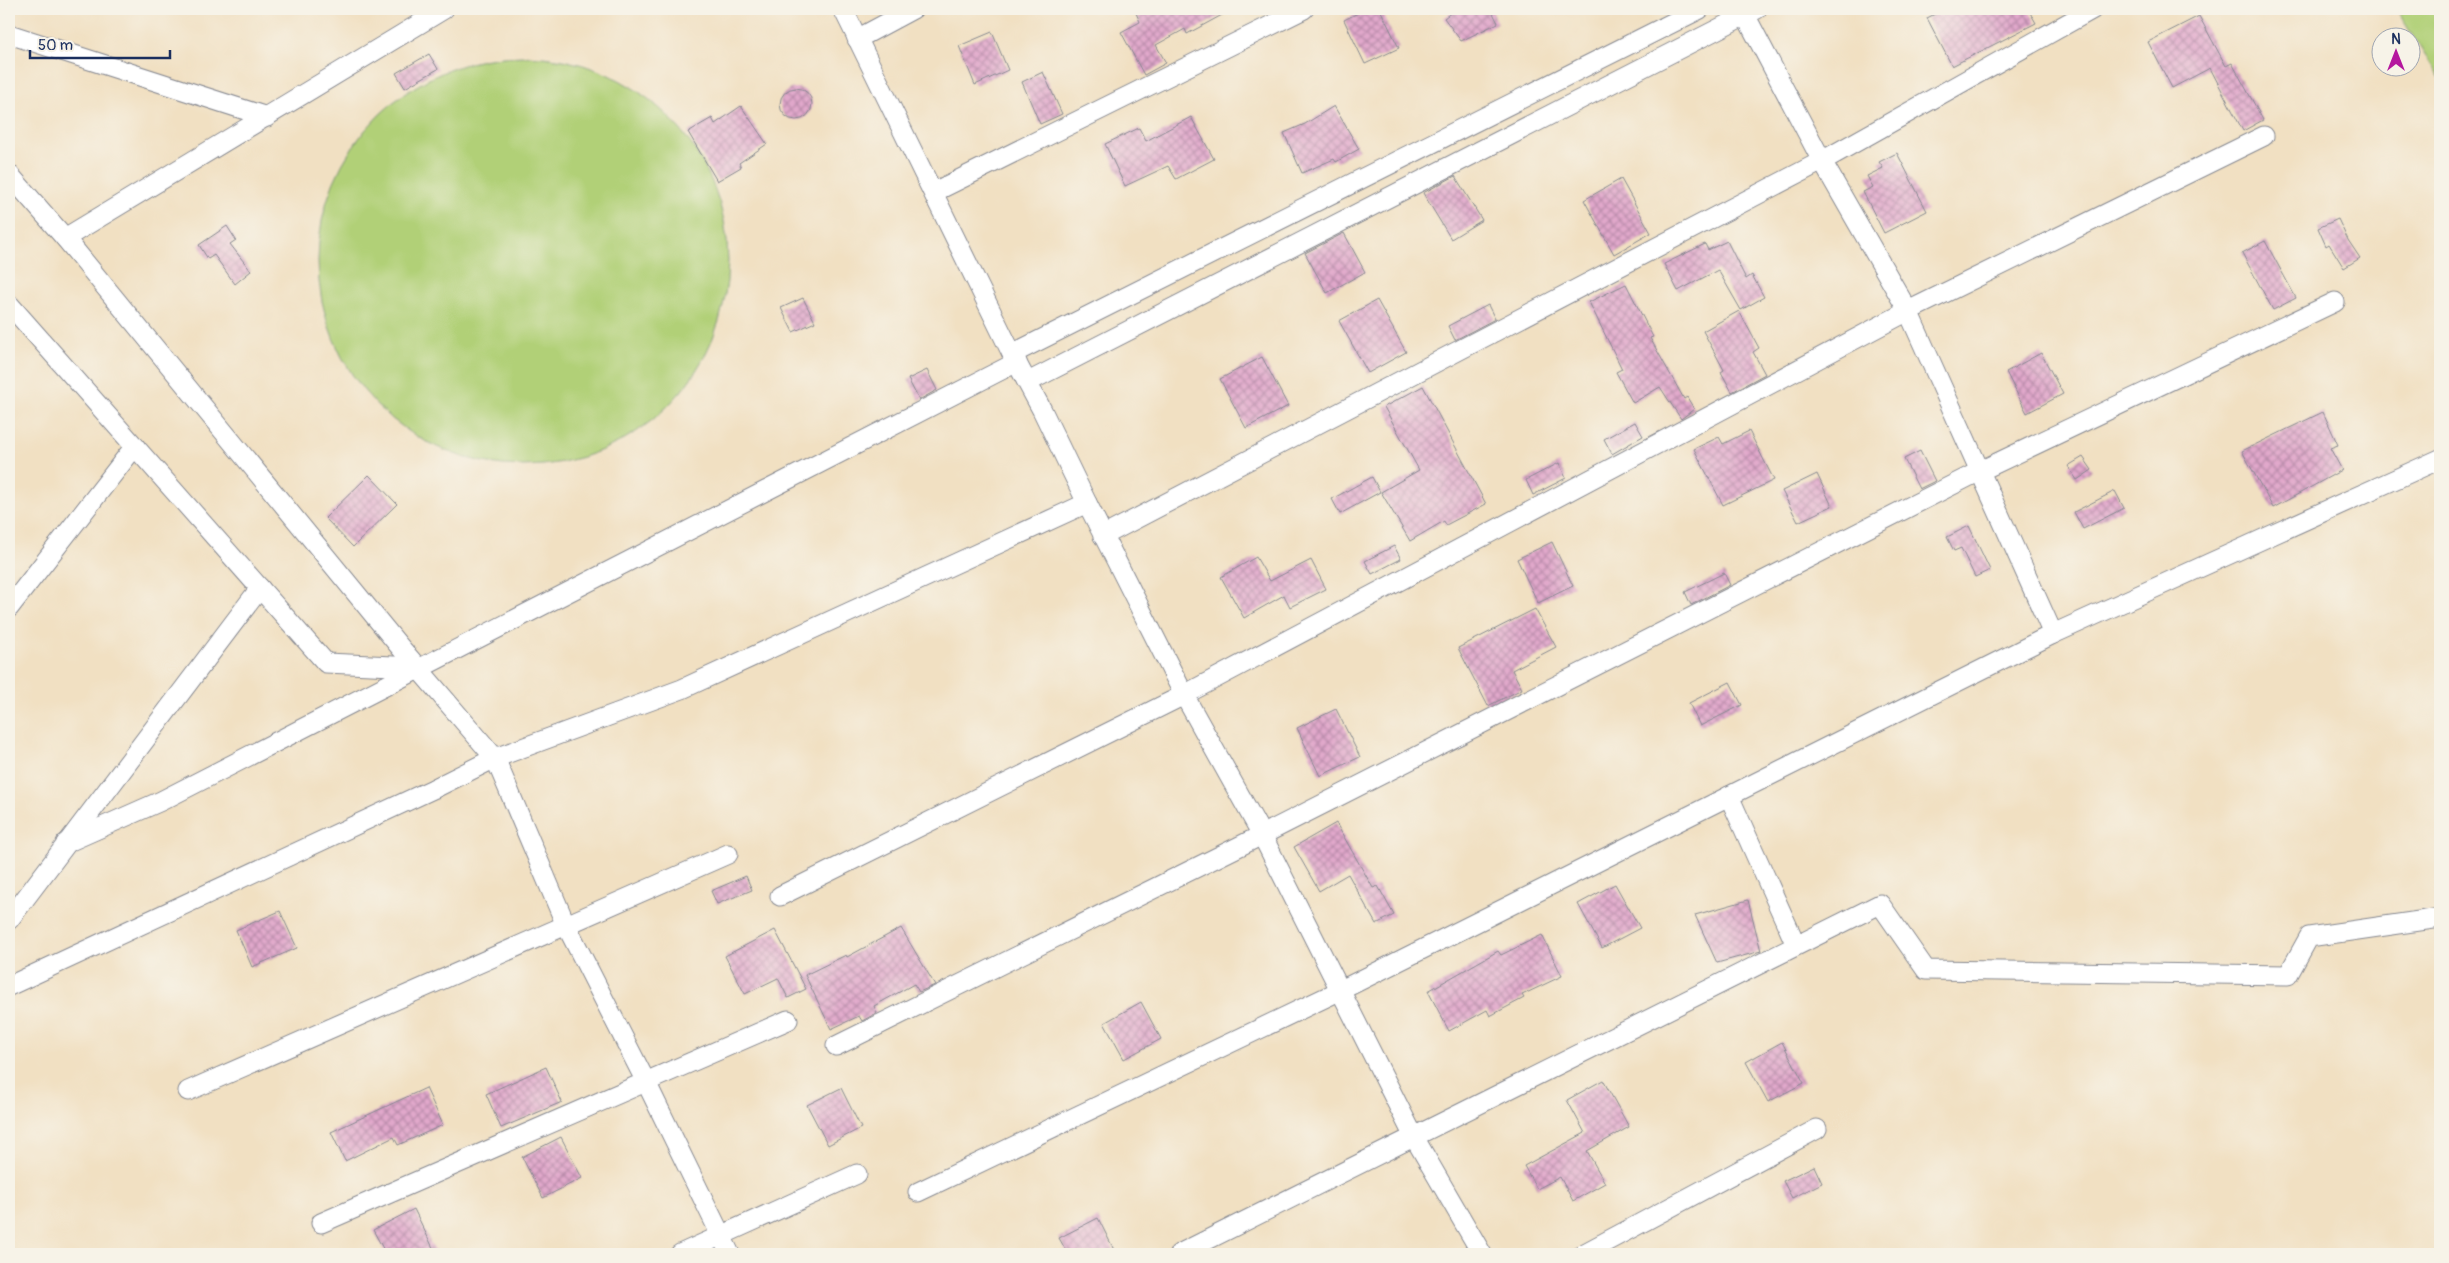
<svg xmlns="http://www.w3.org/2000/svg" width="2449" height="1263" font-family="Pangolin,sans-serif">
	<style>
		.green { fill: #b1d077; stroke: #66806a }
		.building { fill: url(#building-cross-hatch) }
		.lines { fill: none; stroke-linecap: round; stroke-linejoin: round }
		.minor-casing { stroke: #868890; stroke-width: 21 }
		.minor { stroke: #fff; stroke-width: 19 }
	</style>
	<defs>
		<pattern id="building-cross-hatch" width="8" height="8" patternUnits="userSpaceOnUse" patternTransform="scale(1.25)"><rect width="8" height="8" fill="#e1a8cb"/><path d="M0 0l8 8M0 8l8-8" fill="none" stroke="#b689a8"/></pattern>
	</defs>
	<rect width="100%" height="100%" fill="#f7f3e8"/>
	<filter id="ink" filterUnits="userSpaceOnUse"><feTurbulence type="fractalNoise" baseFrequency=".02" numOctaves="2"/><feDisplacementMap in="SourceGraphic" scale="10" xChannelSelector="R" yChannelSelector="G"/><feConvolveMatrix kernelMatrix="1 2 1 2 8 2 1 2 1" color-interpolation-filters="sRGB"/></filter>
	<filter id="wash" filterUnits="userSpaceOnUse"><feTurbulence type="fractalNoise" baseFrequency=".0096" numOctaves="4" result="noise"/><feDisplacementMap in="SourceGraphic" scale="20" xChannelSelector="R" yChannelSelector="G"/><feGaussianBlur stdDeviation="1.12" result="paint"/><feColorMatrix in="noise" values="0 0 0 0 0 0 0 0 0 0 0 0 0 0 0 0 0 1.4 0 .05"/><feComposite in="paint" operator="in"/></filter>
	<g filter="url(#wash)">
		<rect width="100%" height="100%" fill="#f1e0c2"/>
		<g class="green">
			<path d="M 2396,9 L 2440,9 L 2440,79 Z"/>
			<circle cx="523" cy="261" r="205"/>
		</g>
		<g id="blocks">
			<g class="building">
				<path d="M 1144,9 L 1233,9 L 1187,34 L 1185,29 L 1156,45 L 1166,63 L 1144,75 L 1121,32 L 1140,22 L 1136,13 Z"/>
				<path d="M 1366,9 L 1380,9 L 1399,48 L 1365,64 L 1344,20 Z"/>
				<path d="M 1456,9 L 1491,9 L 1498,23 L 1461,41 L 1444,18 Z"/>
				<path d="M 1945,9 L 2028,9 L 2036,23 L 1952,66 L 1927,18 Z"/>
				<path d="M 2199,16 L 2226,66 L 2232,63 L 2263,120 L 2243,131 L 2210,68 L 2172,88 L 2148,42 Z"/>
				<path d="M 992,32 L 1008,70 L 975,85 L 959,46 Z"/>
				<path d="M 429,54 L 438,69 L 405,88 L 396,73 Z"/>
				<path d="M 1043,72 L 1062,114 L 1040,124 L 1022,82 Z"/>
				<circle cx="796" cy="104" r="16"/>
				<path d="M 741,106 L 767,144 L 739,163 L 741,167 L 717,181 L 688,132 L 712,118 L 715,124 Z"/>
				<path d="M 1334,106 L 1359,149 L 1336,162 L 1334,159 L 1302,173 L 1284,133 L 1305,124 Z"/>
				<path d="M 1191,117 L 1214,159 L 1176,179 L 1168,166 L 1125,186 L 1105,144 L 1139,128 L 1146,141 Z"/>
				<path d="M 1897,153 L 1927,211 L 1884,233 L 1863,192 L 1873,187 L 1867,176 L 1883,168 L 1879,162 Z"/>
				<path d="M 1455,176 L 1482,220 L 1451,239 L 1423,193 Z"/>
				<path d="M 1621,179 L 1651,233 L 1614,254 L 1584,200 Z"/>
				<path d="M 2338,219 L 2348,240 L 2360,258 L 2344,268 L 2329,244 L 2326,246 L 2318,228 Z"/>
				<path d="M 227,226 L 236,240 L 230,244 L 251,271 L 235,284 L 214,255 L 208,259 L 199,245 Z"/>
				<path d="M 1344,233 L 1365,272 L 1327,293 L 1305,253 Z"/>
				<path d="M 1727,241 L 1746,279 L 1752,275 L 1764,297 L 1741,310 L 1718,270 L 1678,291 L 1664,264 L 1705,244 L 1708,250 Z"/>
				<path d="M 2265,241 L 2296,298 L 2273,310 L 2242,253 Z"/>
				<path d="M 1626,284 L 1653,337 L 1650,338 L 1684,399 L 1687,397 L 1694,409 L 1681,419 L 1660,387 L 1633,403 L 1616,372 L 1622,369 L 1589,302 Z"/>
				<path d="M 803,298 L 815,322 L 793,332 L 781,308 Z"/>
				<path d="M 1377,300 L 1406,352 L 1368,373 L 1339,321 Z"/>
				<path d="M 1488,305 L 1495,319 L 1455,340 L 1448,326 Z"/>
				<path d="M 1739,311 L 1759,348 L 1753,352 L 1765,374 L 1732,392 L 1721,372 L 1724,370 L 1703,331 Z"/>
				<path d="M 2041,353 L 2063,394 L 2027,413 L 2006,372 Z"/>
				<path d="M 1262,357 L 1288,406 L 1246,428 L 1220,379 Z"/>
				<path d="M 927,370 L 937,390 L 919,400 L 908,379 Z"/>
				<path d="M 1423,386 L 1486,504 L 1446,525 L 1444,521 L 1410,541 L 1381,492 L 1419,470 L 1384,407 Z"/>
				<path d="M 2323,412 L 2338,445 L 2330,448 L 2342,470 L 2273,508 L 2242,451 Z"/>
				<path d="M 1635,422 L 1643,436 L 1612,454 L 1604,439 Z"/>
				<path d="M 1749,431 L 1774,480 L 1723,505 L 1694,449 L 1719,437 L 1723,444 Z"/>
				<path d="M 1920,451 L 1935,481 L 1919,489 L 1904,459 Z"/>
				<path d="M 2083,457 L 2092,470 L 2077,480 L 2068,466 Z"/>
				<path d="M 1559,463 L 1566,478 L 1533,495 L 1526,480 Z"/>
				<path d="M 1817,474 L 1832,506 L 1798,522 L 1782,491 Z"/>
				<path d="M 369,475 L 397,504 L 353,547 L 325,518 Z"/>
				<path d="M 1372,477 L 1380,492 L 1340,514 L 1332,499 Z"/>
				<path d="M 2115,491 L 2124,508 L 2083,529 L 2074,512 Z"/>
				<path d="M 1969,526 L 1990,570 L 1975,577 L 1961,548 L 1954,551 L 1947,537 Z"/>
				<path d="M 1552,542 L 1573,586 L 1538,603 L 1517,559 Z"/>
				<path d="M 1394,546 L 1401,559 L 1372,574 L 1365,561 Z"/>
				<path d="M 1256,557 L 1270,581 L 1311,560 L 1326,589 L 1290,607 L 1284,595 L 1244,618 L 1221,577 Z"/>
				<path d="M 1724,573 L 1730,585 L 1691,605 L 1685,592 Z"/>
				<path d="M 1535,609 L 1556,647 L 1512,670 L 1522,689 L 1488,706 L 1458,648 Z"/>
				<path d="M 1730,682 L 1742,705 L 1700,726 L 1689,703 Z"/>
				<path d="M 1336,709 L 1360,757 L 1320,776 L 1297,728 Z"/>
				<path d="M 1336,823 L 1373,888 L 1378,886 L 1394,915 L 1376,924 L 1348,874 L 1319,891 L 1294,847 Z"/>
				<path d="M 746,876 L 752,890 L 717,904 L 711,891 Z"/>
				<path d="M 1615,884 L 1640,928 L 1602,948 L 1578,904 Z"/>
				<path d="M 1748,900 L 1761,951 L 1717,963 L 1695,915 Z"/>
				<path d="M 280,911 L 297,948 L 252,967 L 236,930 Z"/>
				<path d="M 901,928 L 935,985 L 919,992 L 914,984 L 874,1006 L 877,1013 L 862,1021 L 859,1016 L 831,1029 L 805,975 L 846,955 L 847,957 Z"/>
				<path d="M 775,930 L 806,989 L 788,998 L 778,978 L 745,994 L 725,956 Z"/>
				<path d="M 1542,935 L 1562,976 L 1522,995 L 1524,998 L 1490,1016 L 1487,1010 L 1449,1031 L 1428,991 L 1498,951 L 1501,955 Z"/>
				<path d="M 1141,1002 L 1161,1039 L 1124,1059 L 1104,1023 Z"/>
				<path d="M 1782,1042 L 1804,1083 L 1768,1102 L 1746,1062 Z"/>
				<path d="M 546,1067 L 562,1102 L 501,1128 L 486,1094 Z"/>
				<path d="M 1603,1080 L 1629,1127 L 1587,1151 L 1605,1183 L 1573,1201 L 1560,1177 L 1537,1189 L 1524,1166 L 1585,1133 L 1567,1100 Z"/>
				<path d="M 426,1088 L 443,1125 L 398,1145 L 394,1137 L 345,1161 L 331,1132 Z"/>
				<path d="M 841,1088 L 861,1128 L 828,1145 L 807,1105 Z"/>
				<path d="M 561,1137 L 582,1178 L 543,1198 L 522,1157 Z"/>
				<path d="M 1814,1166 L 1822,1183 L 1792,1198 L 1783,1181 Z"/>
				<path d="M 414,1209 L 436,1254 L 386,1254 L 373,1230 Z"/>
				<path d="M 1098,1218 L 1116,1254 L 1068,1254 L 1059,1238 Z"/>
			</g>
		</g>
	</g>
	<g filter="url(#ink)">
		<use href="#blocks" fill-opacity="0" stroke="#868890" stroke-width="1"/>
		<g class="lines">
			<defs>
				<g id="minor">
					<path d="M 843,9 L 1012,354 L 1042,410 L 1087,503 L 1184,695 L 1262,835 L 1414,1137 L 1482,1254"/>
					<path d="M 1742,9 L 1822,161 L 1908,311 L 2053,634"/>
					<path d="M 9,34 L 267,117"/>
					<path d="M 857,39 L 913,9"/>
					<path d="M 9,174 L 65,238 L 400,647 L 495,758 L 565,923 L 646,1082 L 730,1254"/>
					<path d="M 934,192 L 1304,9"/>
					<path d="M 65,238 L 444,9"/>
					<path d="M 9,304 L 326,663 L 416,667"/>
					<path d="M 1012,354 L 1700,9"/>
					<path d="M 1028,382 L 1757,9"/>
					<path d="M 1103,536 L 1822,161 L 2093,9"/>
					<path d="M 9,608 L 135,446"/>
					<path d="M 1729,796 L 1796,945"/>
					<path d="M 66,843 L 161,801 L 1017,362"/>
					<path d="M 780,896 L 1184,695 L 1908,311 L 2264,136"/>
					<path d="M 9,920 L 260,588"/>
					<path d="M 9,986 L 433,789 L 495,758 L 682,689 L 1087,503"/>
					<path d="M 836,1046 L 1262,835 L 1980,471 L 2335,302"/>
					<path d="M 188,1091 L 728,854"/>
					<path d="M 918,1192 L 1339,991 L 2053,634 L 2440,459"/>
					<path d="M 321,1223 L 788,1020"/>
					<path d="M 680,1254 L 857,1174"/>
					<path d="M 1179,1254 L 1880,904 L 1926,970 L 2288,975 L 2309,937 L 2440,918"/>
					<path d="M 1583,1254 L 1817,1129"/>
				</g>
			</defs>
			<use href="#minor" class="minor-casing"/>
			<use href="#minor" class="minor"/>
		</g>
	</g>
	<rect width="2449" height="1263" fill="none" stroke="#f7f3e8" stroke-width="30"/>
	<g transform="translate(2396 52)"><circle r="24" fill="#f7f3e8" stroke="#9fa5b1"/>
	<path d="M0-4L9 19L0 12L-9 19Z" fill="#b5179e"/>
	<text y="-8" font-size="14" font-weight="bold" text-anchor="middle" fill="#1b2f5e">N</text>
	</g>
	<path d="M30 50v8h140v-8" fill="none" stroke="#1b2f5e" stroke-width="2.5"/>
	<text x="38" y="50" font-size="15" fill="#1b2f5e" stroke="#f7f3e8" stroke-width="4" paint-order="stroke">50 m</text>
</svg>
